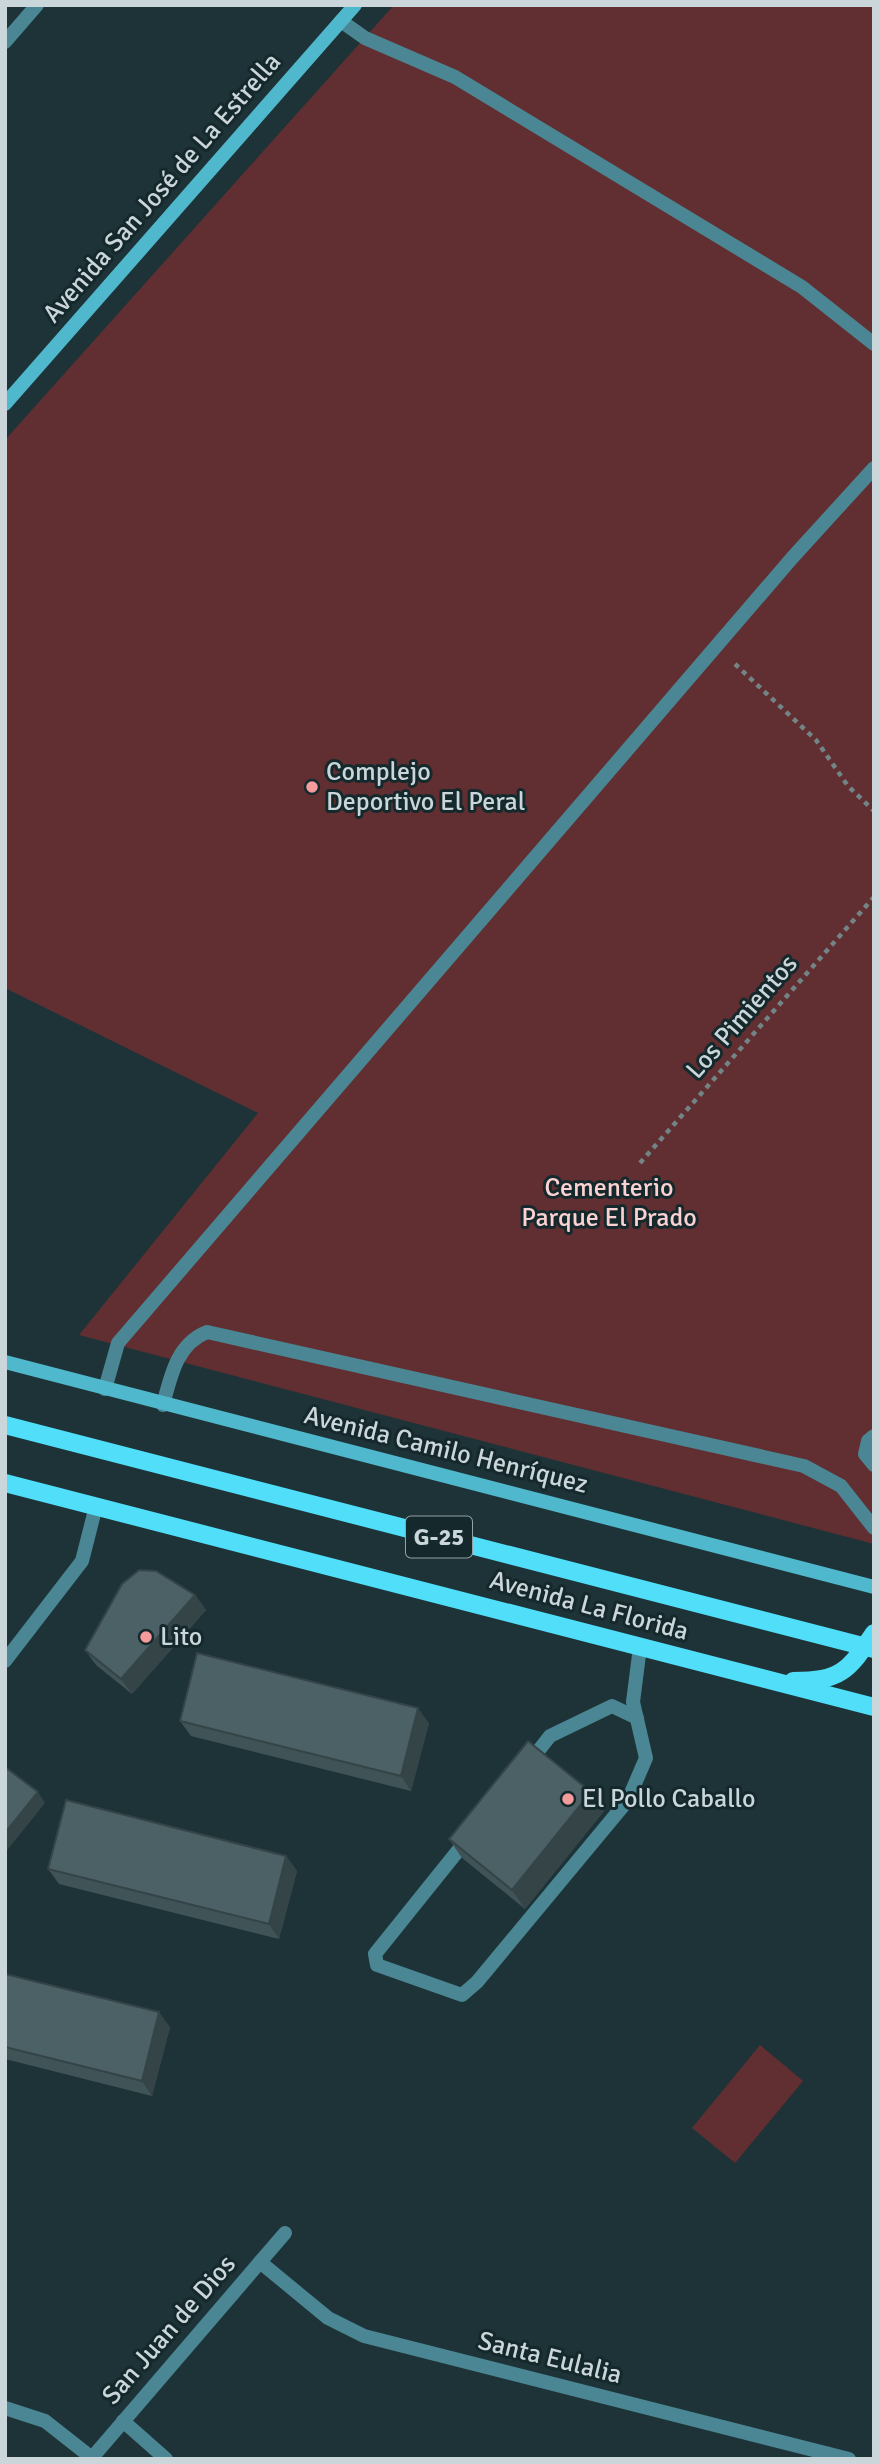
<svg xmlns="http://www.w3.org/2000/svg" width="879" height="2464" font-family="Signika,sans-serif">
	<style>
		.green { fill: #612f31 }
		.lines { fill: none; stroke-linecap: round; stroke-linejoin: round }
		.path { stroke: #738487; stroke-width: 4.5; stroke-dasharray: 5 5; stroke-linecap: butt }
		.lane { stroke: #4a8693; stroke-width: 14 }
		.street { stroke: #4a8693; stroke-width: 14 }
		.secondary { stroke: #50b8cc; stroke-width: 14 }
		.primary { stroke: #50def9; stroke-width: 18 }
		.wall { fill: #405357 }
		.shaded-wall { fill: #344447 }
		.building { fill: #4b6165; stroke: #344447; stroke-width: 2 }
		.poi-dot { fill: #f59b9c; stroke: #15292d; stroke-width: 2.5 }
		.labels { text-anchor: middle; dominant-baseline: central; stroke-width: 6; stroke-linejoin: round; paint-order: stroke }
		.shield { fill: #15292d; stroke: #94a2a5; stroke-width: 2 }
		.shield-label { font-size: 24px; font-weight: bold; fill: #cad6d9 }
		.street-label { font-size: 26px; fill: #cad6d9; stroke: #15292d }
		.poi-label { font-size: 26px; fill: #cad6d9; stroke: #15292d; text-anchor: start }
		.park-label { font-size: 26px; fill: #fbd1d1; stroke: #15292d }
	</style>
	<rect width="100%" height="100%" fill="#1e3337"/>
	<g class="green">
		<path d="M 394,5 L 874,5 L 874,1544 L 79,1335 L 258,1113 L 5,988 L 5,440 Z"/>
		<path d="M 760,2045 L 803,2081 L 735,2163 L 692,2128 Z"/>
	</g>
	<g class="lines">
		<g class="path">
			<path d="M 735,664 L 816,740 L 848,786 L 874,811"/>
			<path d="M 640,1163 L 874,897"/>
		</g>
		<g class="lane">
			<path d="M 341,21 L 365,38 L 455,77 L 802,287 L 874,344"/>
			<path d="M 105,1389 L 118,1343 L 792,558 L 874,468"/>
			<path d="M 163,1405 C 171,1375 177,1344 207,1332 L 804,1466 L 841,1486 L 874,1528"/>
			<path d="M 874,1436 L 868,1441 L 865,1454 L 874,1465"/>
			<path d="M 5,1661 L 82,1561 L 96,1506"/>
			<path d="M 528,1764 L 550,1736 L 612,1706 L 637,1718"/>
			<path d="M 469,1837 L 375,1954 L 377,1965 L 462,1995 L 477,1982 L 628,1800 L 646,1758 L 633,1702 L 640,1647"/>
		</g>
		<g class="street">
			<path d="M 5,42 L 37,5"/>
			<path d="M 260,2262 L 328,2318 L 364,2336 L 849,2459"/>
			<path d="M 5,2408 L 45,2421 L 92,2458"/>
			<path d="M 123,2421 L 166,2459"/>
			<path d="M 91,2459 L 285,2233"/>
		</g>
		<g class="secondary">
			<path d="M 5,404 L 355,5"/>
			<path d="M 5,1362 L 874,1587"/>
		</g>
		<g class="primary">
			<path d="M 5,1425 L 874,1649"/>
			<path d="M 5,1483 L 874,1707"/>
			<path d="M 793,1681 C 841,1681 848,1671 874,1633"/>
		</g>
	</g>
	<g class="wall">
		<path d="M 195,1595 L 206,1610 L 132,1694 L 96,1665 L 85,1650 Z"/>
		<path d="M 180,1721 L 429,1723 L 411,1791 L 191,1736 Z"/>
		<path d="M 604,1811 L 525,1909 L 462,1858 L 449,1839 Z"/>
		<path d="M 286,1856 L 297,1871 L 279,1939 L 59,1884 L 48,1869 Z"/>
		<path d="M 5,1974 L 170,2027 L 152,2096 L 5,2059 Z"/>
	</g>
	<g class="shaded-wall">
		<path d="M 195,1595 L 206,1610 L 132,1694 L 121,1679 Z"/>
		<path d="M 418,1708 L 429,1723 L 411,1791 L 401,1776 Z"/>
		<path d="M 38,1792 L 45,1803 L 5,1853 L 5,1833 Z"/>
		<path d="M 591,1792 L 604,1811 L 525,1909 L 512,1890 Z"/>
		<path d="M 286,1856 L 297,1871 L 279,1939 L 269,1924 Z"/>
		<path d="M 159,2012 L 170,2027 L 152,2096 L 142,2081 Z"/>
	</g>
	<g class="building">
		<path d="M 139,1570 L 156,1571 L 195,1595 L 121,1679 L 85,1650 L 122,1584 Z"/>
		<path d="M 197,1653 L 418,1708 L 401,1776 L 180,1721 Z"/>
		<path d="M 528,1741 L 591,1792 L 512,1890 L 449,1839 Z"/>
		<path d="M 5,1767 L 38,1792 L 5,1833 Z"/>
		<path d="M 66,1800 L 286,1856 L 269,1924 L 48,1869 Z"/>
		<path d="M 5,1974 L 159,2012 L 142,2081 L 5,2047 Z"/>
	</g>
	<g class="poi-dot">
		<circle cx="312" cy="787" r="7"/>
		<circle cx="146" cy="1637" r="7"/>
		<circle cx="568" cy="1799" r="7"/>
	</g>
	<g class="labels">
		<rect class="shield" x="406" y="1516.5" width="66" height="41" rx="5"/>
		<g class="shield-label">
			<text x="439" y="1537">G-25</text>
		</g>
		<g class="street-label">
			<text transform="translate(162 188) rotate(-49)">Avenida San José de La Estrella</text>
			<text transform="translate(742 1017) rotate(-49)">Los Pimientos</text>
			<text transform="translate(446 1450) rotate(14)">Avenida Camilo Henríquez</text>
			<text transform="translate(589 1606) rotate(15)">Avenida La Florida</text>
			<text transform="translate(169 2330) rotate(-49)">San Juan de Dios</text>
			<text transform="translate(550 2358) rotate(14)">Santa Eulalia</text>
		</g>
		<g class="poi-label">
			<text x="326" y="772">Complejo<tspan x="326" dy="30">Deportivo El Peral</tspan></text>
			<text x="160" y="1637">Lito</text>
			<text x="582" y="1799">El Pollo Caballo</text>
		</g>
		<g class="park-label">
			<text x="609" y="1188">Cementerio<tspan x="609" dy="30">Parque El Prado</tspan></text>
		</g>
	</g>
	<rect width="879" height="2464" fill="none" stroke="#cad6d9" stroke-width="14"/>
</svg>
